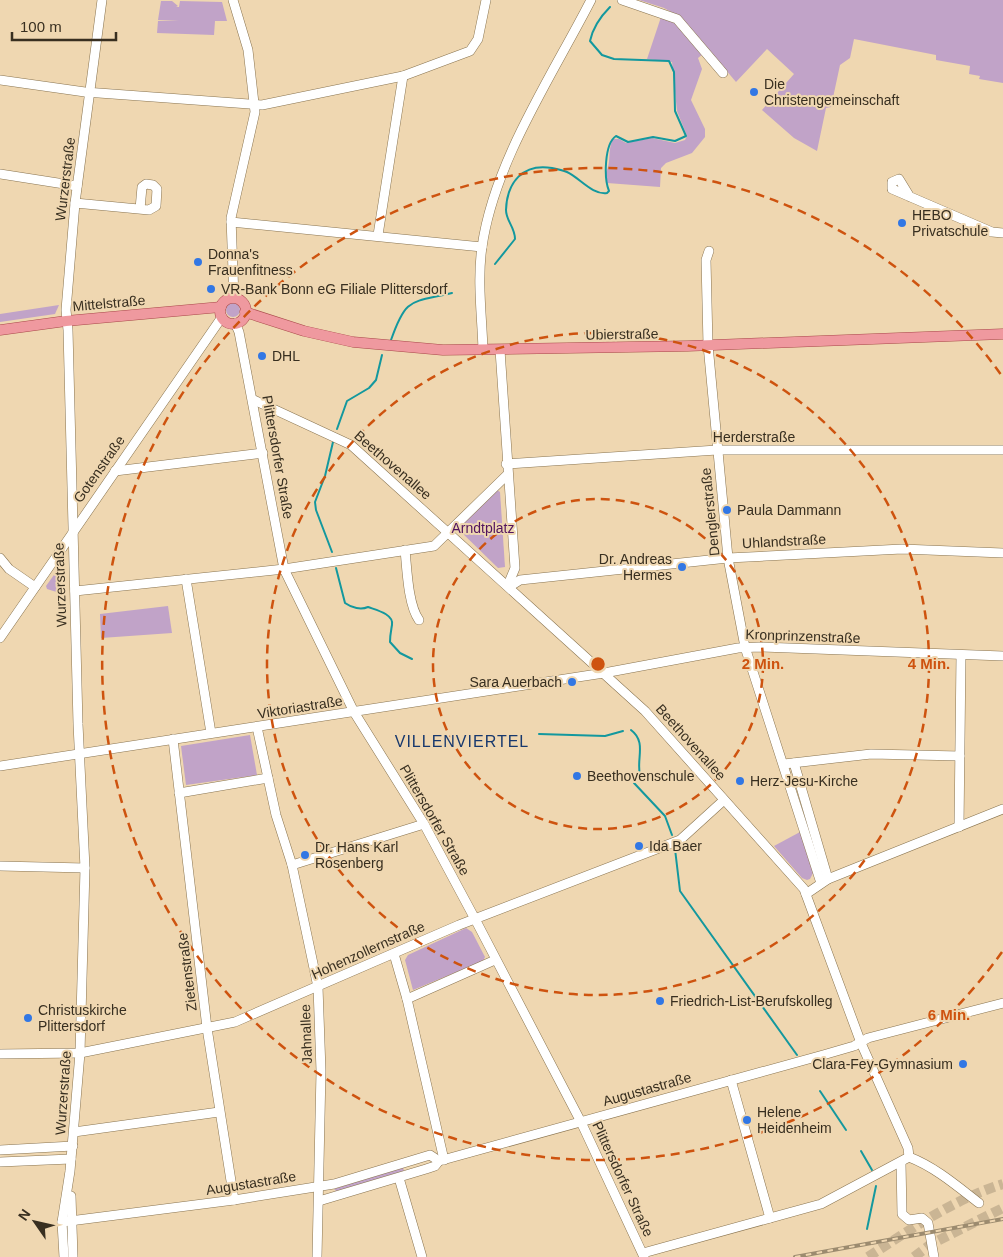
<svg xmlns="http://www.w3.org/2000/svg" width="1003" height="1257" font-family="Helvetica,sans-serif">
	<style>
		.green { fill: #c1a3c8 }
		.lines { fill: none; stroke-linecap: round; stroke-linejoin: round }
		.stream { stroke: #13989e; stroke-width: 2 }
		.major-tunnel { stroke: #cab594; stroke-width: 10; stroke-dasharray: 10 5; stroke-linecap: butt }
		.minor-casing { stroke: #897450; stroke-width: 10 }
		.major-casing { stroke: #a84849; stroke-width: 11 }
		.minor { stroke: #fff; stroke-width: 9 }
		.major { stroke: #ef999f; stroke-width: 10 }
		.rail-casing { stroke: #9c8b6f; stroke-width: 4 }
		.rail { stroke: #efd7b1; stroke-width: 2; stroke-dasharray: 5.5; stroke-linecap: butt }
		.ring { fill: none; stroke: #ce530f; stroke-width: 2.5; stroke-dasharray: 9 6 }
		.poi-dot { fill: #3277e4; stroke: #efd7b1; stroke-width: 2 }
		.labels { text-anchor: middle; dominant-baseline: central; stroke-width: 4; stroke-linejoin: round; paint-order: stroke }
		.poi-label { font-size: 14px; fill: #382f20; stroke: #efd7b1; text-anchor: start }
		.street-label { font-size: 14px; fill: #382f20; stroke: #efd7b1 }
		.park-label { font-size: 14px; fill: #51145f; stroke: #efd7b1 }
		.quarter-label { font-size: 16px; letter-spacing: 1px; fill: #17386d; stroke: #efd7b1 }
		.centre { fill: #ce530f; stroke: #efd7b1; stroke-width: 2.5 }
		.ring-label { font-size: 15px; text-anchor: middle; font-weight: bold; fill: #ce530f; stroke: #efd7b1; stroke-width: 4; stroke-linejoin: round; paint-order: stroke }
	</style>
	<rect width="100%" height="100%" fill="#efd7b1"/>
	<g class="green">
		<path d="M 639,0 L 1003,0 L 1003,83 L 979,79 L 980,76 L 969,74 L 970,66 L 936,60 L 936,55 L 854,39 L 850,58 L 840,65 L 831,107 L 826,108 L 817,151 L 794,138 L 762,110 L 794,74 L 767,49 L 736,82 L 682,18 L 664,8 Z"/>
		<path d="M 161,1 L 172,1 L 178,6 L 176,7 L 179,7 L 180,1 L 222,2 L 227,21 L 215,21 L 214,35 L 157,33 L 158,21 L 179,21 L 158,20 Z"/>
		<path d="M 662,14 L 678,22 L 703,54 L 698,58 L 702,69 L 691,100 L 705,129 L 705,137 L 692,153 L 666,163 L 661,168 L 660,187 L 607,183 L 605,174 C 612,164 607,150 613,139 L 619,139 L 626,143 L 652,138 L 675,143 L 685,140 L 687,136 L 677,111 L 672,62 L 647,59 Z"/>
		<circle cx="233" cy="310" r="7"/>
		<path d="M 59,305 L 55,314 L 0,322 L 0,314 Z"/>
		<path d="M 497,490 L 500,492 L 505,567 L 498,568 L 457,528 Z"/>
		<path d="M 64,561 L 65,591 L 63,594 L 47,589 L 46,586 Z"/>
		<path d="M 168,606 L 172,633 L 101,638 L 100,614 Z"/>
		<path d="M 250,735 L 257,775 L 186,785 L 181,746 Z"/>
		<path d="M 800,832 L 813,873 L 810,879 L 807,880 L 802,878 L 774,846 Z"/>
		<path d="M 466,928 L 472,932 L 485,957 L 483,961 L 413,990 L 405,960 L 408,955 Z"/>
		<path d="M 403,1166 L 404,1173 L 337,1192 L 334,1189 Z"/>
	</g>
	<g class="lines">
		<g class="stream">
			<path d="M 495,264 L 515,239 C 515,227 506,221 506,210 C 507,182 523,163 552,168 C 557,169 562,170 567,172 C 580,178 592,195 607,193 L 609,191 C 604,179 604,144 616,136 L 628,142 L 653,137 L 675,141 L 686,136 L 675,111 L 674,72 L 669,61 L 614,59 L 602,55 L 590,41 C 593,27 600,17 610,7"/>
			<path d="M 391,340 C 406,297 410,303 452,293"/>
			<path d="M 337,429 L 347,401 L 369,388 L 376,380 L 382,355"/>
			<path d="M 332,552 L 316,510 L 315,502 L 325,476 L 333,442"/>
			<path d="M 336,568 L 345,603 C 352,608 361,610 368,607 C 376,610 394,614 392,625 C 391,631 390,635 390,642 L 400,653 L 412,659"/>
			<path d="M 631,730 C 647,742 636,759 640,775 L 636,777 L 634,783 L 665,816 L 672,835"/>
			<path d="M 539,734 L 605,736 L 623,731"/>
			<path d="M 675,849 L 680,891 L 797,1055"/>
			<path d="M 820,1091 L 846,1130"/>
			<path d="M 861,1151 L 872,1170"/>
			<path d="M 867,1229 L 876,1186"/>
		</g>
		<g class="major-tunnel">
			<path d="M 868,1257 C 911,1229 954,1199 1003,1184"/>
			<path d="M 914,1257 L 931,1244 L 1003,1208"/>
		</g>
		<defs>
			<g id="minor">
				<path d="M 233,0 L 248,50 L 255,112 L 231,218 L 234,298"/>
				<path d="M 622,0 L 677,19 L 723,73"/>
				<path d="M 0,80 L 85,92 L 262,105 L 403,76 L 470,51 L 478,39 L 486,0"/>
				<path d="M 0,174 L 77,186"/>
				<path d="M 910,197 L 899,179 L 892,182 L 892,189 L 992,232 L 1003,233"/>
				<path d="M 75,203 L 149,210 L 156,206 L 157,189 L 153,185 L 146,184 L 142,187 L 140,209"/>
				<path d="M 231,222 L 482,247"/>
				<path d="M 378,235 L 403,76"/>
				<path d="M 709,251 L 706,260 L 708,345 L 728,558 L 745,647 L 821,883"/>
				<path d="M 235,323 L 239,332 L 284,569 L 354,712 L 424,824 L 475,919 L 581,1122 L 644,1257"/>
				<path d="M 483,350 C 482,317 477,280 482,247 C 494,162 552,76 591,0"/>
				<path d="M 500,350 L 515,568 L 508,585"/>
				<path d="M 254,400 L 351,445 L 645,711 L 804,889 L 861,1043 L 908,1148 L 909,1157"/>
				<path d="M 506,464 L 717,450 L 1003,450"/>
				<path d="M 115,471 L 263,453"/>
				<path d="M 405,550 C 407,569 408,605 419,620"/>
				<path d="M 0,558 L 9,569 L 35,587"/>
				<path d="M 186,579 L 211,733"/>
				<path d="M 509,587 L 520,580 L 728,558 L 902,549 L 1003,553"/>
				<path d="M 75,591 L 284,569 L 434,546 L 507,475"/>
				<path d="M 0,638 L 222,317"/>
				<path d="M 257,727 L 276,815 L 292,865 L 318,987 L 321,1071 L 317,1257"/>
				<path d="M 173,739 L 207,1028 L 234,1200"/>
				<path d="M 794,763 L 828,879"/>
				<path d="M 784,764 L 871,754 L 960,756"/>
				<path d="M 0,766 L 604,673 L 738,648 L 759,647 L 1003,656"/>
				<path d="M 179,793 L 268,778"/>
				<path d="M 959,827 L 961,655"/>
				<path d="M 292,865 L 424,824"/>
				<path d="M 0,866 L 85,868"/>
				<path d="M 806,894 L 828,879 L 1003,809"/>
				<path d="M 394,954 L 407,999 L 444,1160"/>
				<path d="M 407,999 L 495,960"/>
				<path d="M 0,1054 L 80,1053 L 235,1022 L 459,925 L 680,840 L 724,800"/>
				<path d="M 731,1080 L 770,1218"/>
				<path d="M 74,1132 L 219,1112"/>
				<path d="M 0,1150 L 73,1146"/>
				<path d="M 909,1157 C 935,1167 957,1186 979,1203"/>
				<path d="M 0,1162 L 71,1159"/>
				<path d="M 901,1163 L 902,1214 L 909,1220 L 922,1218 L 928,1223 L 934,1257"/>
				<path d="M 399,1178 L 422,1257"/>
				<path d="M 71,1196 L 73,1257"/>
				<path d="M 319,1201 L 426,1169 L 435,1166 L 439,1161 L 823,1055 L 854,1046 L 868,1038 L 1003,1003"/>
				<path d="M 62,1222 L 234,1200 L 334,1184 L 430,1155 L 439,1161"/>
				<path d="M 643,1253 L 821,1204 L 909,1157"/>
				<path d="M 64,1257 L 62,1222 L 70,1171 L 80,1053 L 85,868 L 78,724 L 68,330 L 66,310 L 75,203 L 102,0"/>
			</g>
			<g id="major">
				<circle cx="233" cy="311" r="13"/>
				<path d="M 245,312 L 304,331 L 353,342 L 443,350 L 688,346 L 1003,334"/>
				<path d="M 0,330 L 66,321 L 221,307"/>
			</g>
		</defs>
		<use href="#minor" class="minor-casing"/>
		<use href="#major" class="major-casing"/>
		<use href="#minor" class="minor"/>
		<use href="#major" class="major"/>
		<defs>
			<path id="rail" d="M 795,1257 L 1003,1219"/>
		</defs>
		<use href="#rail" class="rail-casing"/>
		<use href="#rail" class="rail"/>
	</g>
	<g class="ring">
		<circle cx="598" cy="664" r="165"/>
		<circle cx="598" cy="664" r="331"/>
		<path d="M1002 952A496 496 0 1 1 1002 376"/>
	</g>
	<g class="poi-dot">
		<circle cx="754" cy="92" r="5"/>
		<circle cx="902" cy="223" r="5"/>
		<circle cx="198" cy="262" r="5"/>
		<circle cx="211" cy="289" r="5"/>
		<circle cx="262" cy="356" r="5"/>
		<circle cx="727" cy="510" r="5"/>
		<circle cx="682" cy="567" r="5"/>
		<circle cx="572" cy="682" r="5"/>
		<circle cx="577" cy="776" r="5"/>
		<circle cx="740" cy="781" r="5"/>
		<circle cx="639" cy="846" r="5"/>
		<circle cx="305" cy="855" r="5"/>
		<circle cx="660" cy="1001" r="5"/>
		<circle cx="28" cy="1018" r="5"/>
		<circle cx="963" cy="1064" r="5"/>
		<circle cx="747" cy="1120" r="5"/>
	</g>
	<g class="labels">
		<g class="poi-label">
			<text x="764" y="84">Die<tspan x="764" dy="16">Christengemeinschaft</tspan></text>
			<text x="912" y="215">HEBO<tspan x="912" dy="16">Privatschule</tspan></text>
			<text x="208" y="254">Donna's<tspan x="208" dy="16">Frauenfitness</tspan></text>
			<text x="221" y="289">VR-Bank Bonn eG Filiale Plittersdorf</text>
			<text x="272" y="356">DHL</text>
			<text x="737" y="510">Paula Dammann</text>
			<text x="672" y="559" text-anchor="end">Dr. Andreas<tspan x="672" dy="16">Hermes</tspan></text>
			<text x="562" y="682" text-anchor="end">Sara Auerbach</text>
			<text x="587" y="776">Beethovenschule</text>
			<text x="750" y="781">Herz-Jesu-Kirche</text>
			<text x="649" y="846">Ida Baer</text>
			<text x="315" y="847">Dr. Hans Karl<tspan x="315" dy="16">Rosenberg</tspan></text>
			<text x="670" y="1001">Friedrich-List-Berufskolleg</text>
			<text x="38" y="1010">Christuskirche<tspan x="38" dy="16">Plittersdorf</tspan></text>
			<text x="953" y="1064" text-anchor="end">Clara-Fey-Gymnasium</text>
			<text x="757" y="1112">Helene<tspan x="757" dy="16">Heidenheim</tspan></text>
		</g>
		<g class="street-label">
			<text transform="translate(65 179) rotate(-83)">Wurzerstraße</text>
			<text transform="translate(109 303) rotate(-5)">Mittelstraße</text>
			<text transform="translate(622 334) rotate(-1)">Ubierstraße</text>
			<text x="754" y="437">Herderstraße</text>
			<text transform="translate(278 457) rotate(80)">Plittersdorfer Straße</text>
			<text transform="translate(393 465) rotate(41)">Beethovenallee</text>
			<text transform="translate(99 469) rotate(-55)">Gotenstraße</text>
			<text transform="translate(710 512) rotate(-96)">Denglerstraße</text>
			<text transform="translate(784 541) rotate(-3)">Uhlandstraße</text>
			<text transform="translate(60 585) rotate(-92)">Wurzerstraße</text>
			<text transform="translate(803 636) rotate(2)">Kronprinzenstraße</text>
			<text transform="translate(300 707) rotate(-9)">Viktoriastraße</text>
			<text transform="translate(691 742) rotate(48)">Beethovenallee</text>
			<text transform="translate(435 820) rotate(60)">Plittersdorfer Straße</text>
			<text transform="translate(368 950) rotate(-24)">Hohenzollernstraße</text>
			<text transform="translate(187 972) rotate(-97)">Zietenstraße</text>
			<text transform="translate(306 1034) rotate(-92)">Jahnallee</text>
			<text transform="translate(647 1089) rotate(-16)">Augustastraße</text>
			<text transform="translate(63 1093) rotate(-86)">Wurzerstraße</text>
			<text transform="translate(623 1179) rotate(65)">Plittersdorfer Straße</text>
			<text transform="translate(251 1183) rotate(-9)">Augustastraße</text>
		</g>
		<g class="park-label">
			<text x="483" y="528">Arndtplatz</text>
		</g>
		<g class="quarter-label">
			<text x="462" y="741">VILLENVIERTEL</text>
		</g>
	</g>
	<circle cx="598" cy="664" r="8" class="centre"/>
	<g class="ring-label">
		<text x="763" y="669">2 Min.</text>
		<text x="929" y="669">4 Min.</text>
		<text x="949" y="1020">6 Min.</text>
	</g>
	<g transform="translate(35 1222) rotate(304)" stroke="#efd7b1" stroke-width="4" paint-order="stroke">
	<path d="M0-4L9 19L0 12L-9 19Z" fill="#382f20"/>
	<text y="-8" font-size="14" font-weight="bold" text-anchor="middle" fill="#382f20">N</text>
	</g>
	<path d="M12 32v8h104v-8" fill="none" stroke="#382f20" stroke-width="2.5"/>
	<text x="20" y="32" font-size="15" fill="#382f20" stroke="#efd7b1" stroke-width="4" paint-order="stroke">100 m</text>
</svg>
